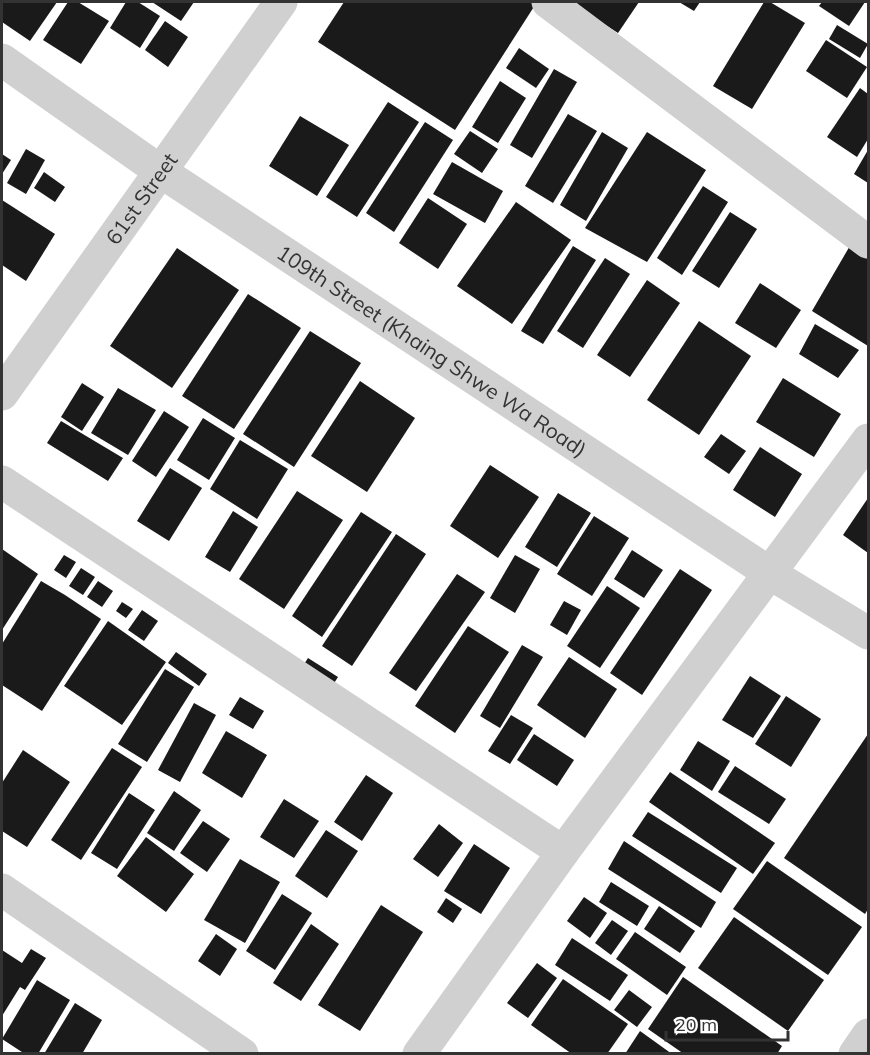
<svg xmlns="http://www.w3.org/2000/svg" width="870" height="1055" font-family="Mulish,sans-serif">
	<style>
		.building { fill: #1a1a1a }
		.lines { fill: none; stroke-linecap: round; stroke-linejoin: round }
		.street { stroke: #d0d0d0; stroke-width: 33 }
		.labels { text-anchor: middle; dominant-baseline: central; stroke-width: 6; stroke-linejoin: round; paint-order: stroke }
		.street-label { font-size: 21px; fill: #333; stroke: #fff }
	</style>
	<rect width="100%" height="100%" fill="#fff"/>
	<g class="building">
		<path d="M 2,2 L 57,2 L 30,41 L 2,22 Z"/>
		<path d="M 68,2 L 78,2 L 109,21 L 81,64 L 43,40 Z"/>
		<path d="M 126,2 L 138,2 L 160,16 L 140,48 L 110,28 Z"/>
		<path d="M 152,2 L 194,2 L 181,21 Z"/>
		<path d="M 344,2 L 537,2 L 455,130 L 318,42 Z"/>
		<path d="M 570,2 L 639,2 L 618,33 Z"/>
		<path d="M 679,2 L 700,2 L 694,11 Z"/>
		<path d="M 764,2 L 770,2 L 805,23 L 752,109 L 713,86 Z"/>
		<path d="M 822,2 L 865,2 L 849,26 L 819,6 Z"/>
		<path d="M 165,21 L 188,37 L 168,67 L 145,50 Z"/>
		<path d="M 837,25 L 868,44 L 860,58 L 829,39 Z"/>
		<path d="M 826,40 L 867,67 L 847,98 L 806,71 Z"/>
		<path d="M 519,48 L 549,69 L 536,88 L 506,68 Z"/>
		<path d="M 554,69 L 577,82 L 532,158 L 510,145 Z"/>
		<path d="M 500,81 L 526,98 L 498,143 L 472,127 Z"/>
		<path d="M 860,88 L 868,94 L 868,139 L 857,157 L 827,137 Z"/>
		<path d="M 388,102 L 419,122 L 357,217 L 326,197 Z"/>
		<path d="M 568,114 L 597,131 L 553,203 L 525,186 Z"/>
		<path d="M 300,116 L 349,145 L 317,196 L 269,166 Z"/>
		<path d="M 425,122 L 453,140 L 394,232 L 366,213 Z"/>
		<path d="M 470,131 L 498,149 L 482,173 L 454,154 Z"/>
		<path d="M 602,132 L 628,148 L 586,221 L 560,205 Z"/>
		<path d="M 647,132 L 706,170 L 647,262 L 585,228 Z"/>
		<path d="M 26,149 L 45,160 L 26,194 L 7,183 Z"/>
		<path d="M 868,150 L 868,183 L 854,174 Z"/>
		<path d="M 2,154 L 11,160 L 2,174 Z"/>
		<path d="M 452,162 L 503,191 L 485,223 L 433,194 Z"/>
		<path d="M 44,172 L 65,187 L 55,202 L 34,188 Z"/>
		<path d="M 703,186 L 728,202 L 682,275 L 657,258 Z"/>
		<path d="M 428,198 L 467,224 L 438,269 L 399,243 Z"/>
		<path d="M 2,200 L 55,234 L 26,281 L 2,265 Z"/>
		<path d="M 516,202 L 571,240 L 512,324 L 457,286 Z"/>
		<path d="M 730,212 L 757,229 L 719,288 L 692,271 Z"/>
		<path d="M 851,244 L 868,256 L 868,346 L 812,311 Z"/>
		<path d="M 573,246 L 596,260 L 543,344 L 521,331 Z"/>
		<path d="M 177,248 L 239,290 L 172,388 L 110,346 Z"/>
		<path d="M 605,258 L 630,274 L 583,348 L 557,331 Z"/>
		<path d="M 647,280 L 680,303 L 630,377 L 597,355 Z"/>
		<path d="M 760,283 L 801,310 L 776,348 L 735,323 Z"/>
		<path d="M 248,294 L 301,328 L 234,429 L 182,396 Z"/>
		<path d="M 699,321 L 751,356 L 699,435 L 647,400 Z"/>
		<path d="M 815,324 L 859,350 L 838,378 L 799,354 Z"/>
		<path d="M 310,331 L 361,363 L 294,467 L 243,434 Z"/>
		<path d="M 783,378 L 841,414 L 814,457 L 756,422 Z"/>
		<path d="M 360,381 L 415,418 L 367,492 L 311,456 Z"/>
		<path d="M 82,383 L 104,397 L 82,431 L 61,417 Z"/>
		<path d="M 118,388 L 156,410 L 128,455 L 91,433 Z"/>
		<path d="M 164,411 L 189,427 L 156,477 L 132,461 Z"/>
		<path d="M 203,418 L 235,438 L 209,480 L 177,460 Z"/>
		<path d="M 61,421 L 123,458 L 108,481 L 47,443 Z"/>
		<path d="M 721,434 L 746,451 L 729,474 L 704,457 Z"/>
		<path d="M 240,440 L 288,469 L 257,519 L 210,489 Z"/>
		<path d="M 760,447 L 802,474 L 775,517 L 733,490 Z"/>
		<path d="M 490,465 L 539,497 L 498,558 L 450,526 Z"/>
		<path d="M 170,468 L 202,488 L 169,541 L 137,521 Z"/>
		<path d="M 297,491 L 343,520 L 284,609 L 239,579 Z"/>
		<path d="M 558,493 L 591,513 L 557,567 L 525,547 Z"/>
		<path d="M 868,498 L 868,553 L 843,535 Z"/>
		<path d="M 233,511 L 258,527 L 230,572 L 205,557 Z"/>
		<path d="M 361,512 L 392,532 L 322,637 L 292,616 Z"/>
		<path d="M 594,516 L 629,538 L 592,596 L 557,574 Z"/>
		<path d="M 396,534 L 426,554 L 352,666 L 322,646 Z"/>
		<path d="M 2,549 L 38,574 L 2,630 Z"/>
		<path d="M 632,550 L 663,570 L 644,598 L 614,579 Z"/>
		<path d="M 64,555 L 76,562 L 66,578 L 54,570 Z"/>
		<path d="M 515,555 L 540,569 L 515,613 L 490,598 Z"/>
		<path d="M 81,568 L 95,577 L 83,595 L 69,586 Z"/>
		<path d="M 680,569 L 712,590 L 642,695 L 610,673 Z"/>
		<path d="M 457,574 L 485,592 L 416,691 L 389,673 Z"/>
		<path d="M 41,581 L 65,595 L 101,619 L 42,711 L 2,685 L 2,644 Z"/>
		<path d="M 98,581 L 113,591 L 102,607 L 87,597 Z"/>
		<path d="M 607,586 L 640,608 L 600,668 L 567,646 Z"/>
		<path d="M 564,601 L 581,610 L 567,635 L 550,625 Z"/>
		<path d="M 122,602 L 133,609 L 126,618 L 116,611 Z"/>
		<path d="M 142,610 L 158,621 L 144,641 L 128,630 Z"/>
		<path d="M 108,621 L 166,662 L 122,725 L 64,686 Z"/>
		<path d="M 468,626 L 509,652 L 455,733 L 415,706 Z"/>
		<path d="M 522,645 L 543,657 L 500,728 L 480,716 Z"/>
		<path d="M 176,652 L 207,674 L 199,686 L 168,663 Z"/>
		<path d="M 569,657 L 617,689 L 585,738 L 537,705 Z"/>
		<path d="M 308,658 L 338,677 L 329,691 L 299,672 Z"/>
		<path d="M 165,669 L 194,687 L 147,762 L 118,744 Z"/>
		<path d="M 750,676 L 781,696 L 753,738 L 722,720 Z"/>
		<path d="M 786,696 L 821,719 L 791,767 L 755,744 Z"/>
		<path d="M 240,697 L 264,711 L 253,729 L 229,715 Z"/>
		<path d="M 194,703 L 216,715 L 180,782 L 158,770 Z"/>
		<path d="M 511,715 L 533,728 L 510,764 L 488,751 Z"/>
		<path d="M 226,731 L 267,755 L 242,798 L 202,773 Z"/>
		<path d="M 534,734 L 574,760 L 557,786 L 517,760 Z"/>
		<path d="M 868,734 L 868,909 L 865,914 L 784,858 Z"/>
		<path d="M 698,741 L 730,761 L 712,791 L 680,770 Z"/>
		<path d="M 112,748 L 142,767 L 81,860 L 51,840 Z"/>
		<path d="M 23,750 L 70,782 L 27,847 L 2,831 L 2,783 Z"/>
		<path d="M 735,766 L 786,799 L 769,824 L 718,792 Z"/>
		<path d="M 670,772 L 775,843 L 753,874 L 649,802 Z"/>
		<path d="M 366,775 L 393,793 L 362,841 L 334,822 Z"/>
		<path d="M 174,791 L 201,810 L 174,851 L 147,833 Z"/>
		<path d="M 129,793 L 155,810 L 117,869 L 91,853 Z"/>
		<path d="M 284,799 L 319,821 L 294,858 L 260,837 Z"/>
		<path d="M 648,812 L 737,868 L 721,893 L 632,836 Z"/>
		<path d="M 203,821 L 230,839 L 207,872 L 180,853 Z"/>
		<path d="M 439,824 L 463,843 L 438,877 L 413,859 Z"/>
		<path d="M 326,830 L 358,851 L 327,898 L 295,876 Z"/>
		<path d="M 146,837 L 194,874 L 166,912 L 117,876 Z"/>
		<path d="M 624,841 L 716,902 L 701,928 L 608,869 Z"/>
		<path d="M 474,844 L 510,868 L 481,914 L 444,891 Z"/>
		<path d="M 240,859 L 280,882 L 245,943 L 204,920 Z"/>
		<path d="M 767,861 L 862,927 L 828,975 L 733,909 Z"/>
		<path d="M 611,882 L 649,906 L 637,926 L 599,902 Z"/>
		<path d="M 282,894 L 312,913 L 275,970 L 246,951 Z"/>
		<path d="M 584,897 L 607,913 L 590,938 L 567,921 Z"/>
		<path d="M 446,898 L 462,909 L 453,923 L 437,912 Z"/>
		<path d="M 381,905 L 423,932 L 360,1031 L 318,1005 Z"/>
		<path d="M 659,906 L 695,931 L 680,953 L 644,929 Z"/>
		<path d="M 734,917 L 824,980 L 788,1031 L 698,968 Z"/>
		<path d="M 612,920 L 628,931 L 611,955 L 595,943 Z"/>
		<path d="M 311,924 L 339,944 L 301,1001 L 273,983 Z"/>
		<path d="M 635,932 L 686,967 L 667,995 L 616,959 Z"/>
		<path d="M 216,934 L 237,949 L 220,976 L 198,961 Z"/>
		<path d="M 572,938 L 628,975 L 610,1001 L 555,965 Z"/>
		<path d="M 31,949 L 46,958 L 25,990 L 20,987 L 2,1016 L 2,950 L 22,963 Z"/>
		<path d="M 537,963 L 557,978 L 528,1018 L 507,1003 Z"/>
		<path d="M 683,977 L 782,1046 L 777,1054 L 684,1054 L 648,1029 Z"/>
		<path d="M 563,979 L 628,1024 L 607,1054 L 572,1054 L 531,1025 Z"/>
		<path d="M 37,980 L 70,1000 L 38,1054 L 25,1054 L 2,1039 Z"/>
		<path d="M 629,990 L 652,1007 L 637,1027 L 614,1010 Z"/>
		<path d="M 75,1003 L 102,1020 L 82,1054 L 44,1054 Z"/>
		<path d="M 640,1031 L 672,1054 L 625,1054 Z"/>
	</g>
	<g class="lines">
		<g class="street">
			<path d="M 548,2 L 868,242"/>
			<path id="s1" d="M 2,60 L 160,171 L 771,574 L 868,633"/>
			<path id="s2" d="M 2,394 L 281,2"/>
			<path d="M 2,482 L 563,852"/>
			<path d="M 2,890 L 242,1054"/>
			<path d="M 419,1054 L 563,852 L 868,440"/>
			<path d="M 855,1054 L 868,1035"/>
		</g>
	</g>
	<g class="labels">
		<g class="street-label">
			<text stroke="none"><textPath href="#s2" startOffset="240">61st Street</textPath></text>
			<text stroke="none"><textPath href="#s1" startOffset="519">109th Street (Khaing Shwe Wa Road)</textPath></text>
		</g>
	</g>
	<rect width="870" height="1055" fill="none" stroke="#333333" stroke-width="6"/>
	<path d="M666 1031v9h122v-9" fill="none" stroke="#333333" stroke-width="3"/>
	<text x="675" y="1031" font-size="18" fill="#333333" stroke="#ffffff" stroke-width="4.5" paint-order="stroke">20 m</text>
</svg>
